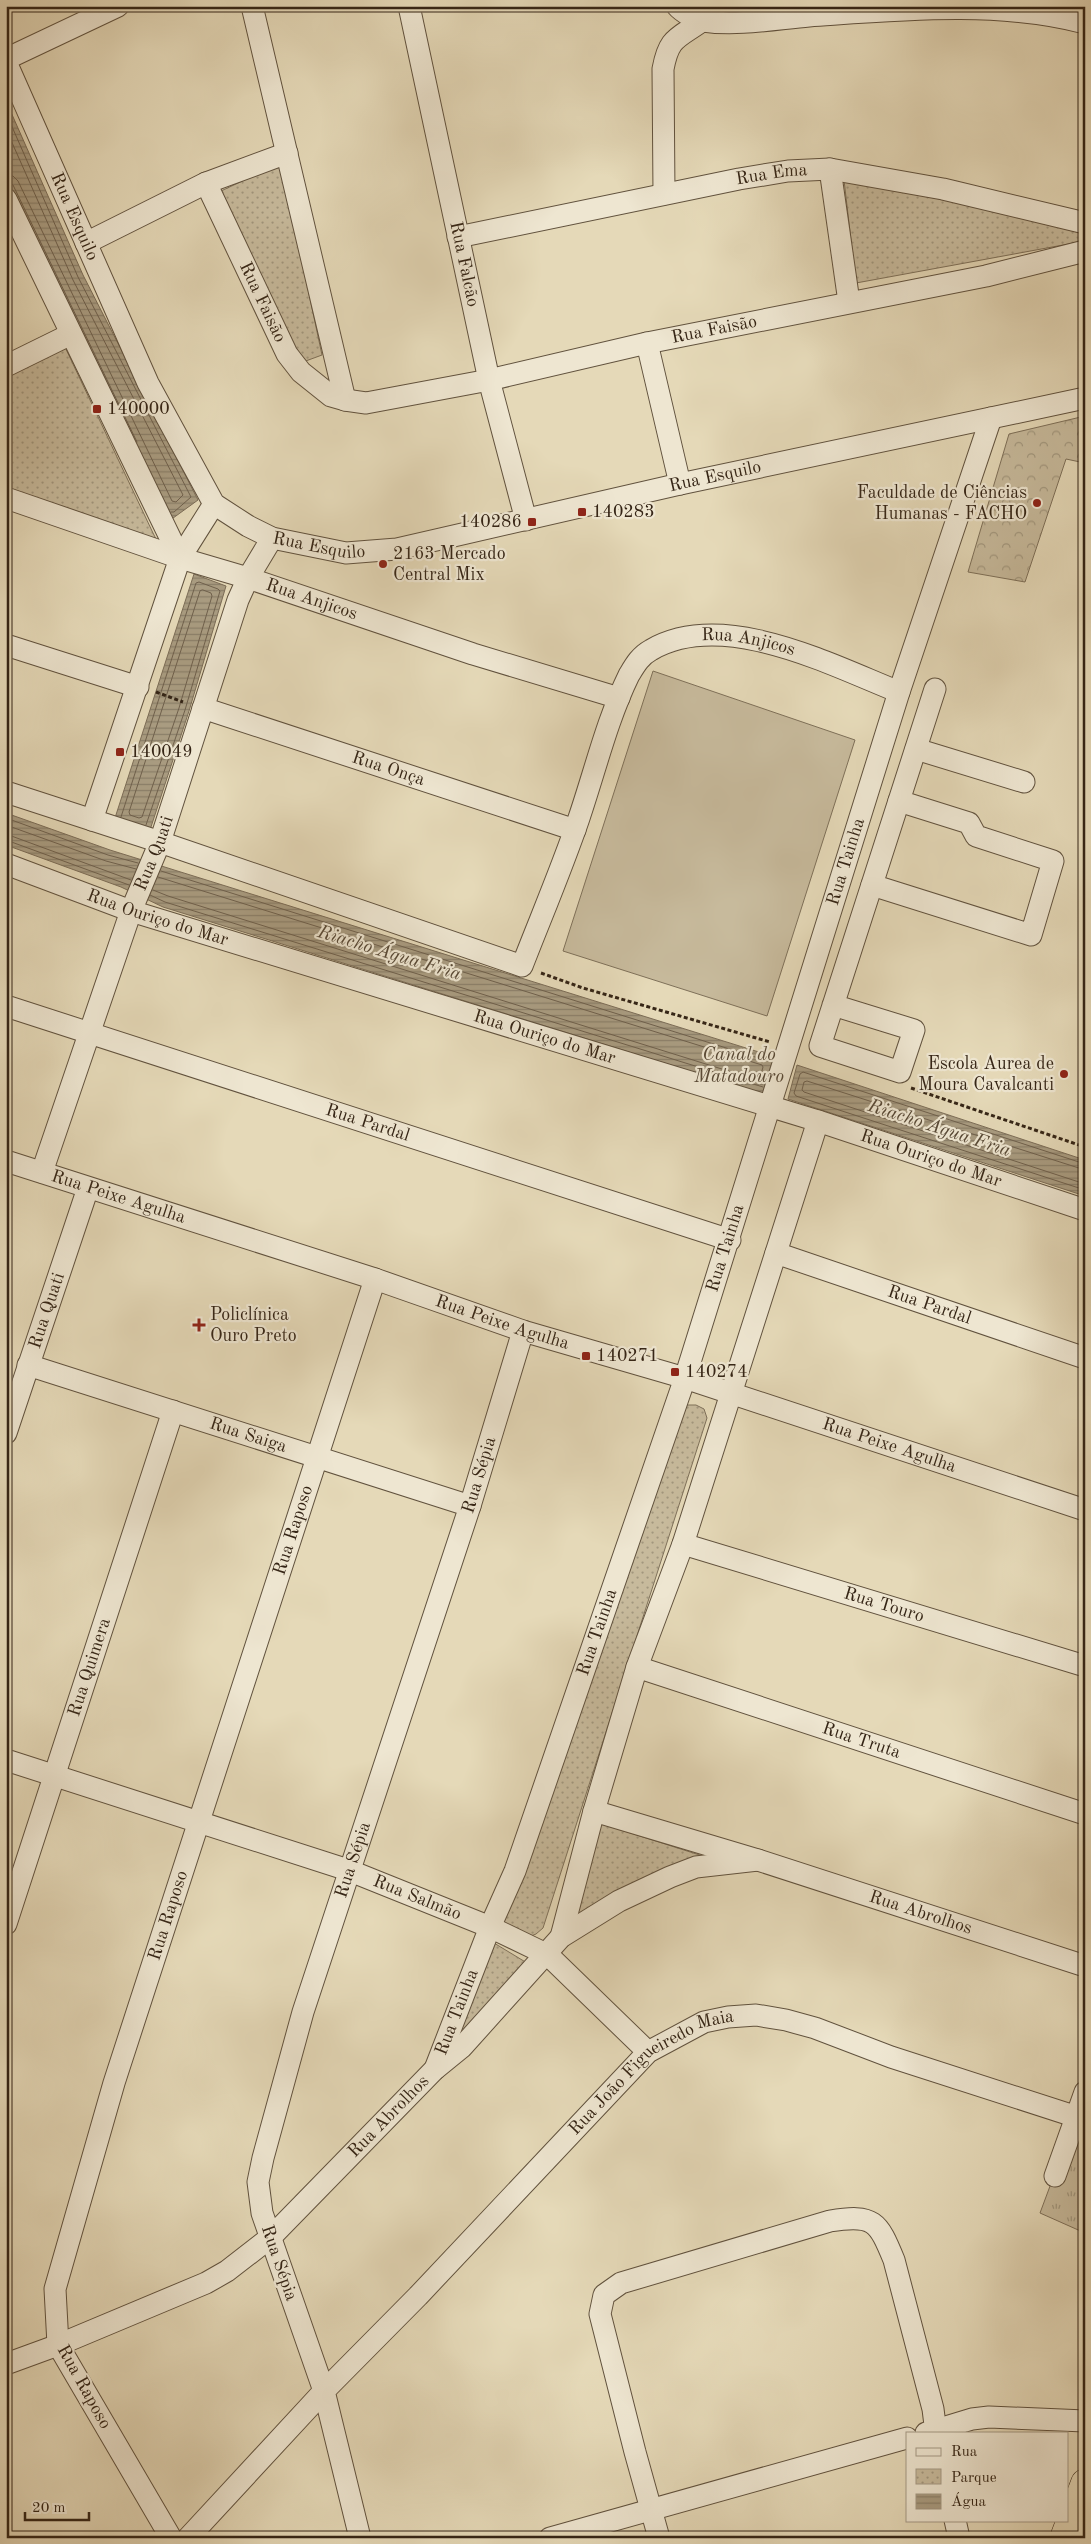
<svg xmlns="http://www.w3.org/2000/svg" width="1091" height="2544" font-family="'Old Standard TT',serif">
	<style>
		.grass { fill: url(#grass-tufts); stroke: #7e7059 }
		.forest { fill: url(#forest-crowns); stroke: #7e7059 }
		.park { fill: url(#park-dots); stroke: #7e7059 }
		.garden { fill: #c7ba9c; stroke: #7e7059 }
		.water { fill: url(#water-rules); stroke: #7b6c56 }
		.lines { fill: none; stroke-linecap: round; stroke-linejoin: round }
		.shore { stroke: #6f604c; stroke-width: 1 }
		.minor-casing { stroke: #61523e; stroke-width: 23 }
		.highway-casing { stroke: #352516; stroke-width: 29 }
		.path { stroke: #352516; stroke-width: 3; stroke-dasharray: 4 2.5; stroke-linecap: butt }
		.minor { stroke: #eee6d1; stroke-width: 21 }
		.highway { stroke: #e5d9b8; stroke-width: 28 }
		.poi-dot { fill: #8f2418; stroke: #eee6d1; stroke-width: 2 }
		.labels { text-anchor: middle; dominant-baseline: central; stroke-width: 4.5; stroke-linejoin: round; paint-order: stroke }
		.street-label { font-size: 18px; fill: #352516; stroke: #eee6d1 }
		.poi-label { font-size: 18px; fill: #352516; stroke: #eee6d1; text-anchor: start }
		.water-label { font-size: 19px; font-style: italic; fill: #584936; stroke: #eee6d1 }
	</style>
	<defs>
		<pattern id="grass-tufts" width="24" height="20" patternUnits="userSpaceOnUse" patternTransform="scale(1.25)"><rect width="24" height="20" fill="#c7ba9c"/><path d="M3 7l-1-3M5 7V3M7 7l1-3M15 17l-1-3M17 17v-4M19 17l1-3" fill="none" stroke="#a2977e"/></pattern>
		<pattern id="forest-crowns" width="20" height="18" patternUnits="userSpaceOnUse" patternTransform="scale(1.25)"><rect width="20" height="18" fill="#c7ba9c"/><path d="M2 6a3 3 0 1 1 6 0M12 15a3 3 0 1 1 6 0" fill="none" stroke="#a2977e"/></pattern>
		<pattern id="park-dots" width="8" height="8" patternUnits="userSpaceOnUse" patternTransform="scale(1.25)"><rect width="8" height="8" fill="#c7ba9c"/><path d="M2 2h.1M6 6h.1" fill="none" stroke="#a2977e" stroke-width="1.8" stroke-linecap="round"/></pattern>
		<pattern id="water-rules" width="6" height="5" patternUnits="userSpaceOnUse" patternTransform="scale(1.25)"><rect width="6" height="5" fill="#a99c81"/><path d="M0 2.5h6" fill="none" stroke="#8a7f69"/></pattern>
	</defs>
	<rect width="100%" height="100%" fill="#e5d9b8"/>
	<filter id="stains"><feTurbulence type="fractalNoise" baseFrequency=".004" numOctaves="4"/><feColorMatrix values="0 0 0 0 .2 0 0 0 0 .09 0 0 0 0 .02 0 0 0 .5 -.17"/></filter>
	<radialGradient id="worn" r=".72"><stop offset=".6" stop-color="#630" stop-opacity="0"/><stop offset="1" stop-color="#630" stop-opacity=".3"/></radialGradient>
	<path class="grass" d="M 1085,2092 L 1085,2233 L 1040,2213 Z"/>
	<path class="forest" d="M 1085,416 L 1085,463 L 1066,459 L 1025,582 L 968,572 L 1009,434 Z"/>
	<g class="park">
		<path d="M 281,163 L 322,355 L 303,362 L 281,333 L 221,191 Z"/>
		<path d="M 844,180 L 1085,228 L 1085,241 L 856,283 Z"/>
		<path d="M 64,345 L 153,533 L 159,545 L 6,493 L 6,374 Z"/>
		<path d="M 686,1405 L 696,1405 L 704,1409 L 707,1418 L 543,1928 L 536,1934 L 526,1938 L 501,1924 Z"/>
		<path d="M 596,1822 L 709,1858 L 570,1925 Z"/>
		<path d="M 494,1943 L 532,1966 L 446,2056 Z"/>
	</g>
	<path class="garden" d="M 653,671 L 855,740 L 767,1016 L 563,951 Z"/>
	<g class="water">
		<path d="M 6,101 L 83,275 L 198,500 L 169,521 L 6,182 Z"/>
		<path d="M 194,574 L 226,586 L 189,711 L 149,833 L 114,821 Z"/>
		<path d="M 6,813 L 110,850 L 778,1058 L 767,1095 L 163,907 L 121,887 L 6,845 Z"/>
		<path d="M 797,1065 L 1085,1160 L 1085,1196 L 788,1099 Z"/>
	</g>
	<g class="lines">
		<g class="shore">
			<path d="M 6,113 L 78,277 L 191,497 L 174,512 L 171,512"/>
			<path d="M 6,129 L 73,280 L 183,495 L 176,502 L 172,501 L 18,181 L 13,176 L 6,175"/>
			<path d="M 6,181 L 13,185 L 137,442"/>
			<path d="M 203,590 L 211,593 L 212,596 L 179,708 L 142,817 L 139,818 L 130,815 L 129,812 L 200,591 Z"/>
			<path d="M 121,817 L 196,583 L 199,582 L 218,589 L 220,591 L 185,710 L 146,825"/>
			<path d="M 6,818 L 108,855 L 138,863"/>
			<path d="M 6,825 L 106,861 L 136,869"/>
			<path d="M 6,834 L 131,880"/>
			<path d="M 6,840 L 129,885"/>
			<path d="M 161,871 L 771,1062"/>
			<path d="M 153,890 L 168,896 L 757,1080 L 760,1078 L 763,1067 L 762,1065 L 158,877"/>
			<path d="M 150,895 L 165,902 L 763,1087"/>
			<path d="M 1085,1164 L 803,1072 L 800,1074 L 794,1093 L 796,1096 L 1085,1190"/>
			<path d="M 1085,1170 L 807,1081 L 804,1082 L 802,1090 L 804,1092 L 1085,1184"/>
		</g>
		<defs>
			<g id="minor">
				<path d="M 252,6 L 345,400"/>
				<path id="s1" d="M 409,6 L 489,380 L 526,520"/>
				<path d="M 677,6 C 682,12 696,20 703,21 C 737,26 775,19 809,16 C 898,10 999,0 1085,23"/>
				<path d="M 6,59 L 118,6"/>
				<path id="s2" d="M 6,62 L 148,383 L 214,504 L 248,526 L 272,538 L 346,553 L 397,549 L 680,484 L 1085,398"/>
				<path d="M 830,169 L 849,302"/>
				<path id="s3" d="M 206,183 L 287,354 L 301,372 L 331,396 L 345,400 L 366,403 L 489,380 L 647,343 L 986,276 L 1085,251"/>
				<path d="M 664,194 L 663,69 C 669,37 677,39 702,21"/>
				<path d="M 6,199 L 180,558"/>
				<path id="s4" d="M 458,237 L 739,179 L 788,171 L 830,169 L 943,189 L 1085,223"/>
				<path d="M 86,243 L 206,183 L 287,153"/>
				<path d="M 647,343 L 680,484"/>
				<path d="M 6,366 L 71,334"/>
				<path id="s5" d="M 6,498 L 180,558 L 248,578 L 473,654 L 619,698"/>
				<path d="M 6,645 L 138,687"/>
				<path id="s6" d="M 203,708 L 575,830"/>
				<path d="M 916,749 L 1024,782"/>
				<path id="s7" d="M 6,792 L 160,842 L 522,966 C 541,917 562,868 579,818 C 595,771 607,720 629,675 C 635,665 640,656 651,650 C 723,608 831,665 899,692"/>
				<path d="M 92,820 L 180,558 L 214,504"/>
				<path id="s8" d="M 6,864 L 131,911 L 818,1121 L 1085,1210"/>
				<path d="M 872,885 L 1031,935 L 1053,861 L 976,836 L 969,823 L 899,801"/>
				<path d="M 833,1005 L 914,1030 L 900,1072 L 820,1046 C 858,927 897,808 935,689"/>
				<path id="s9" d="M 6,1006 L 730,1240"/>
				<path id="s10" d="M 6,1161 L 375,1279 L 523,1331 L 685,1378 L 1085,1510"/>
				<path id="s11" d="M 42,1172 L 131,911 L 160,842 L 238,600 L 248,578 L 272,538"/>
				<path id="s12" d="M 776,1253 L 1085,1358"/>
				<path id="s13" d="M 28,1365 L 470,1506"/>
				<path id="s14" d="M 6,1433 L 88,1188"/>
				<path id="s15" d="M 683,1544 L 1085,1666"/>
				<path id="s16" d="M 637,1667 L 1085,1814"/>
				<path id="s17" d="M 6,1760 L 348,1870 L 490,1927 L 548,1955 L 648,2052"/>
				<path id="s18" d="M 594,1811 L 758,1860 L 1085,1966"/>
				<path id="s19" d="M 6,1924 L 173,1411"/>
				<path d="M 561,1937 L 594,1811 L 637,1667 L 683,1544 L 818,1121"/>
				<path id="s20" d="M 435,2069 L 490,1927 L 515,1871 L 685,1378 L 899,692 L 991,418"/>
				<path d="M 1055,2176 L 1085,2092"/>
				<path id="s21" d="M 6,2364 L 58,2345 L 206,2283 L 227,2271 L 271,2237 L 435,2069 L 462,2047 L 561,1937 L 619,1901 L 670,1877 L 696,1867 L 758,1860"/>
				<path d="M 926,2433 L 972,2419 L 989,2417 L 1085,2421"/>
				<path d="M 955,2520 L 959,2538"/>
				<path id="s22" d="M 171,2538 L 58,2345 L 55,2289 L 114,2083 L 375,1279"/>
				<path id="s23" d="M 188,2538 L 324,2391 L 262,2213 L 258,2182 L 263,2158 L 303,2012 L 470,1506 L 523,1331"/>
				<path id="s24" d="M 360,2538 L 324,2391 L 418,2296 L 648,2052 L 704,2022 L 728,2017 L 756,2015 L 786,2020 L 815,2028 L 891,2057 L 1077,2117"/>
				<path d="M 550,2538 L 907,2438"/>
				<path d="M 659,2538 L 635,2452 L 600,2314 L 604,2295 L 621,2283 L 830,2221 C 874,2214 878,2221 894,2260 L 933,2409 L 936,2433"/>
			</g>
			<path id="highway" d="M 1064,2538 L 1085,2483"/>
		</defs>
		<use href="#minor" class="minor-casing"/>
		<use href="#highway" class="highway-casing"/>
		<g class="path">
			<path d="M 156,692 L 183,702"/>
			<path d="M 541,973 L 583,988 L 770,1042"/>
			<path d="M 911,1088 L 1085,1147"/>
		</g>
		<use href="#minor" class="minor"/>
		<use href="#highway" class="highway"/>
	</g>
	<g class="poi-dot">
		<rect x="92" y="404" width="10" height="10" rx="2.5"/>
		<circle cx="1037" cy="503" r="5"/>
		<rect x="577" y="507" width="10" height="10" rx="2.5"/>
		<rect x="527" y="517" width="10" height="10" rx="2.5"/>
		<circle cx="383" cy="564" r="5"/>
		<rect x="115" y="747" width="10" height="10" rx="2.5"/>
		<circle cx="1064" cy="1074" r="5"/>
		<path d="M196.5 1317.5h5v5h5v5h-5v5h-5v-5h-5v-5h5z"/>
		<rect x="581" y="1351" width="10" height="10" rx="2.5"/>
		<rect x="670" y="1367" width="10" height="10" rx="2.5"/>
	</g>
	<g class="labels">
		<g class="street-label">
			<text stroke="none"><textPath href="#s4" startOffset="320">Rua Ema</textPath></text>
			<text stroke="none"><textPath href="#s2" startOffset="169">Rua Esquilo</textPath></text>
			<text stroke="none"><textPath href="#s1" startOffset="264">Rua Falcão</textPath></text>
			<text stroke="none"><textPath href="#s3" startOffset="132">Rua Faisão</textPath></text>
			<text stroke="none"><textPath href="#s3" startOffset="642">Rua Faisão</textPath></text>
			<text stroke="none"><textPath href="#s2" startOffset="1009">Rua Esquilo</textPath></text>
			<text stroke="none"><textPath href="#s2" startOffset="604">Rua Esquilo</textPath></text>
			<text stroke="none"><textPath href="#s5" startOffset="322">Rua Anjicos</textPath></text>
			<text stroke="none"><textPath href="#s7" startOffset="989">Rua Anjicos</textPath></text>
			<text stroke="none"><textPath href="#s6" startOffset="195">Rua Onça</textPath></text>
			<text stroke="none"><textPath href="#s11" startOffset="338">Rua Quati</textPath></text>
			<text stroke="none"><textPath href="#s20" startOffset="1276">Rua Tainha</textPath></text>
			<text stroke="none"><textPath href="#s8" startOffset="161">Rua Ouriço do Mar</textPath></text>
			<text stroke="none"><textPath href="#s8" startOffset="566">Rua Ouriço do Mar</textPath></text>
			<text stroke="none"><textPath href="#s9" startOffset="380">Rua Pardal</textPath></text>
			<text stroke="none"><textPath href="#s8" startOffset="971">Rua Ouriço do Mar</textPath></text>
			<text stroke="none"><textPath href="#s10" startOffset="118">Rua Peixe Agulha</textPath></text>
			<text stroke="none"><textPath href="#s20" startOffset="871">Rua Tainha</textPath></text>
			<text stroke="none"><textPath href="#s12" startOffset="162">Rua Pardal</textPath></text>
			<text stroke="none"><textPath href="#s14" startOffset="129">Rua Quati</textPath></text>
			<text stroke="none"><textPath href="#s10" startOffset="522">Rua Peixe Agulha</textPath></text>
			<text stroke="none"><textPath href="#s13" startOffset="231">Rua Saiga</textPath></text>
			<text stroke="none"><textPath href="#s10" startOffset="928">Rua Peixe Agulha</textPath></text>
			<text stroke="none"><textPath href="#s23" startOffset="1161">Rua Sépia</textPath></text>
			<text stroke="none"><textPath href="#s22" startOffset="1075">Rua Raposo</textPath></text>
			<text stroke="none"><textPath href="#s15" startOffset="210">Rua Touro</textPath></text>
			<text stroke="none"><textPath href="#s20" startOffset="466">Rua Tainha</textPath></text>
			<text stroke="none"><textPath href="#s19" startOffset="270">Rua Quimera</textPath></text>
			<text stroke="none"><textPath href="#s16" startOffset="236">Rua Truta</textPath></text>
			<text stroke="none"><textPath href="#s23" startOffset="756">Rua Sépia</textPath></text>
			<text stroke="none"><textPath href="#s17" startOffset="434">Rua Salmão</textPath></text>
			<text stroke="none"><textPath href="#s18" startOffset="342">Rua Abrolhos</textPath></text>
			<text stroke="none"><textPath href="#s22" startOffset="670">Rua Raposo</textPath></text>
			<text stroke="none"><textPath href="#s20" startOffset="61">Rua Tainha</textPath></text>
			<text stroke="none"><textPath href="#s24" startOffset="612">Rua João Figueiredo Maia</textPath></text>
			<text stroke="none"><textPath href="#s21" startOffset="464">Rua Abrolhos</textPath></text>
			<text transform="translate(279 2263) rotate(71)">Rua Sépia</text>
			<text transform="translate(84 2387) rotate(61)">Rua Raposo</text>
		</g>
		<g class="poi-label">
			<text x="107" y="409">140000</text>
			<text x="1027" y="493" text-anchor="end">Faculdade de Ciências<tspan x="1027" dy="21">Humanas - FACHO</tspan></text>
			<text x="592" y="512">140283</text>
			<text x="522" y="522" text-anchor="end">140286</text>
			<text x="393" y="554">2163 Mercado<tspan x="393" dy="21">Central Mix</tspan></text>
			<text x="130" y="752">140049</text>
			<text x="1054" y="1064" text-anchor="end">Escola Aurea de<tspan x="1054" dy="21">Moura Cavalcanti</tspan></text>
			<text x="210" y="1315">Policlínica<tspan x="210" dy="21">Ouro Preto</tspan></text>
			<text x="596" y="1356">140271</text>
			<text x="685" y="1372">140274</text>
		</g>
		<g class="water-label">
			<text transform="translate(389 954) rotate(17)">Riacho Água Fria</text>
			<text x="739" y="1055">Canal do<tspan x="739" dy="22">Matadouro</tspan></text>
			<text transform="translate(939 1129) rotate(18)">Riacho Água Fria</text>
		</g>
	</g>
	<rect width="1091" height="2544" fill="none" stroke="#e5d9b8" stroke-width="25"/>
	<rect x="8" y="8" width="1076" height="2529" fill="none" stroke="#352516" stroke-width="2.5"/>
	<rect x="12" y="12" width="1066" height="2519" fill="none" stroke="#352516"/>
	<rect x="906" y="2432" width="162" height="90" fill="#eee6d1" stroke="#a49986"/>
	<rect x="916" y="2448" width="25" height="8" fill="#eee6d1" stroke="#a49986"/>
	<text x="951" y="2456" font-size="15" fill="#352516">Rua</text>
	<rect x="916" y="2469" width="25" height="15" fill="url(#park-dots)" stroke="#a49986"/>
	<text x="951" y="2482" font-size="15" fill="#352516">Parque</text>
	<rect x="916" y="2494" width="25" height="15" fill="url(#water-rules)" stroke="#a49986"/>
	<text x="951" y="2506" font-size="15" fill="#352516">Água</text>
	<path d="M25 2512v8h64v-8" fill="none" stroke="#352516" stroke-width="2.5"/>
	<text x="32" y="2512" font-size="15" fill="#352516" stroke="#eee6d1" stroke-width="4" paint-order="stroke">20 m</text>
	<rect width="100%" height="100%" filter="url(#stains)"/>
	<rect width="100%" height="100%" fill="url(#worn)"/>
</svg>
